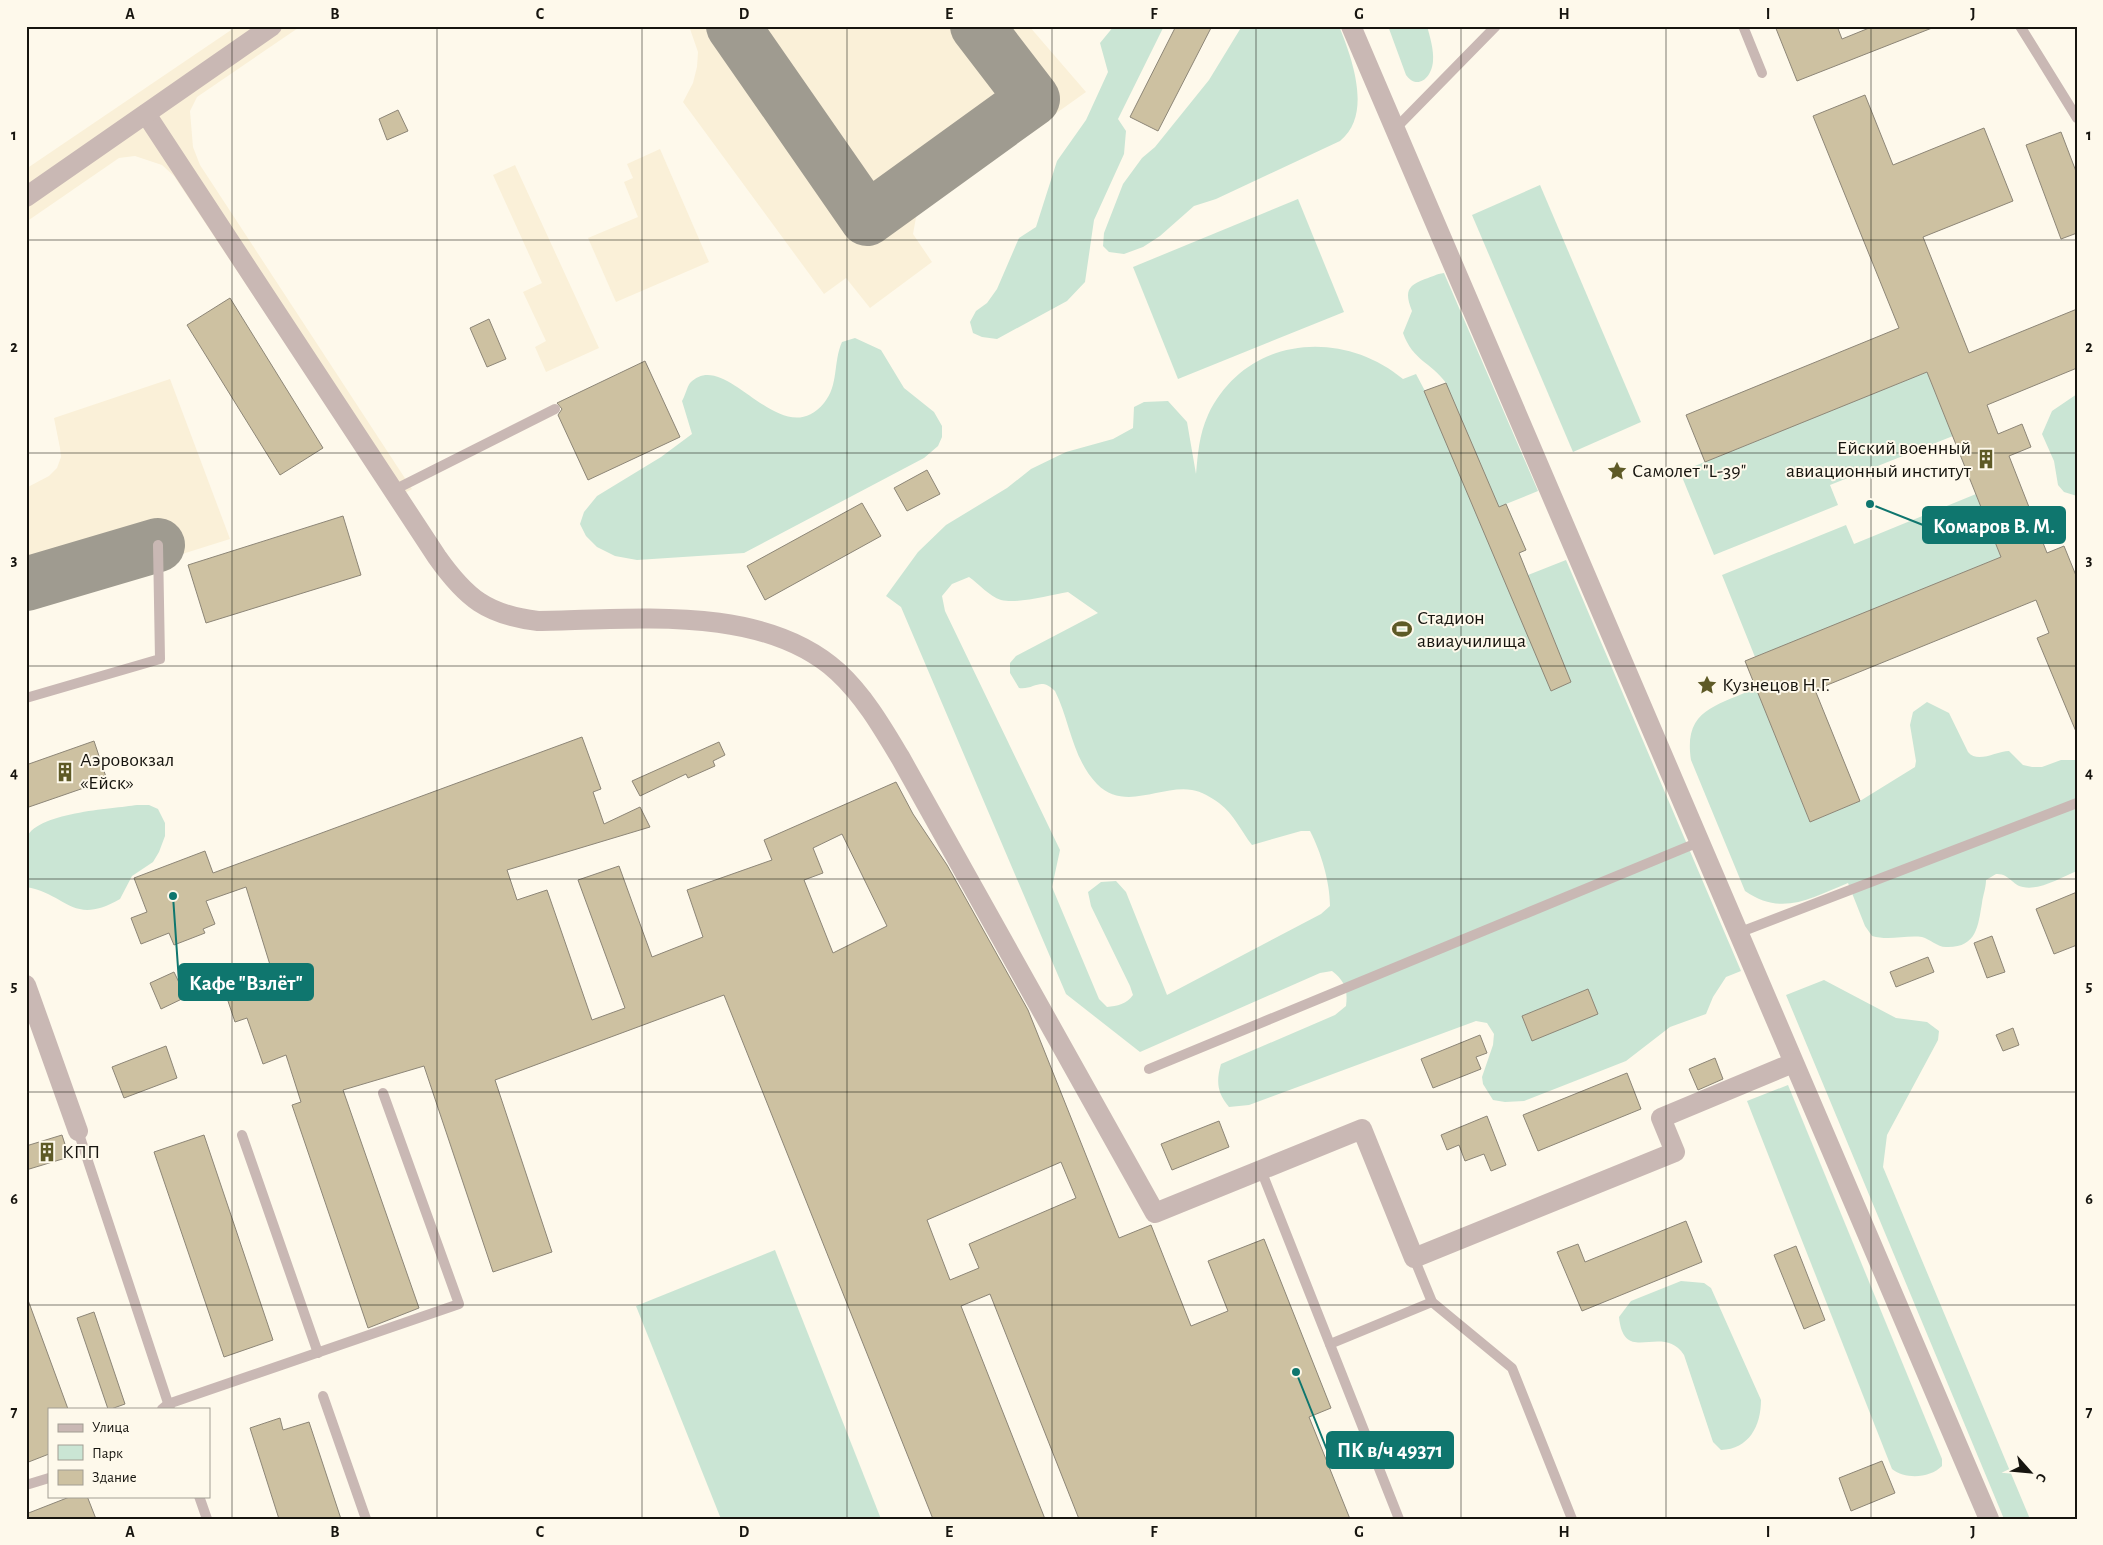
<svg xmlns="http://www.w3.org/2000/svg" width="2103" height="1545" font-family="'Alegreya Sans',sans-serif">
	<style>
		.built { fill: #faf0d8 }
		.green { fill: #cae5d4; fill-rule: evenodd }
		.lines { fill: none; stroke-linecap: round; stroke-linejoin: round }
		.taxiway { stroke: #9f9b90; stroke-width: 54 }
		.building { fill: #cdc1a1; stroke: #8d8677; fill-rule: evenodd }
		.lane { stroke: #c9b8b4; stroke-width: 10 }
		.street { stroke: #c9b8b4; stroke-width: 20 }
		.grid { fill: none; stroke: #17150f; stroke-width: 1; stroke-opacity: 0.55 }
		.labels { text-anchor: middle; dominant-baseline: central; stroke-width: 4; stroke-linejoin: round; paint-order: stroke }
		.poi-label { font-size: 20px; fill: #17150f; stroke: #fef9eb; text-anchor: start }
		.leader { fill: none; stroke: #0f766e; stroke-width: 2 }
		.callout-dot { fill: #0f766e; stroke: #fef9eb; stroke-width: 2 }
		.callout { fill: #0f766e; stroke: #0f766e; stroke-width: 2 }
		.callout-label { font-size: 21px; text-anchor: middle; font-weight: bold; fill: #fff }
		.neatline { fill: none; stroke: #17150f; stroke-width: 2 }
		.grid-label { font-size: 16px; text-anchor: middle; font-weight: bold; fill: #17150f }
	</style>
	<rect width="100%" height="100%" fill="#fef9eb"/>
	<g class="built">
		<path d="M 237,26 L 301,26 L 197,97 L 190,111 L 193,147 L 200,165 L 412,489 L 390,501 L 174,176 L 162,165 L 135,156 L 119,158 L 26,222 L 26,169 Z"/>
		<path d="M 689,26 L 1029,26 L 1086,92 L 917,212 L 913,234 L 932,262 L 870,308 L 846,278 L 824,294 L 683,102 L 693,83 L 697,67 L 698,52 Z"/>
		<path d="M 660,149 L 709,262 L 616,302 L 588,238 L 638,217 L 624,182 L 633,178 L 627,164 Z"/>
		<path d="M 515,165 L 599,348 L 546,372 L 535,347 L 546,341 L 523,292 L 542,283 L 493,175 Z"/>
		<path d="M 170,379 L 230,539 L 26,603 L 26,488 L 49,476 L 57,468 L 61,457 L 60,448 L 54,418 Z"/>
	</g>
	<g class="green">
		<path d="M 1114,26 L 1164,26 L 1118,119 L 1126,131 L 1124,154 L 1094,220 L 1085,282 L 1067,301 L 997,339 L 982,337 L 973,333 L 970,322 L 976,311 L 987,303 L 997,289 L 1019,238 L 1036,227 L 1057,161 L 1086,120 L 1108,72 L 1100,43 Z"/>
		<path d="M 1242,26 L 1339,26 C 1352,58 1373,115 1340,141 L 1216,199 L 1194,206 L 1160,236 L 1143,247 L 1124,254 L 1109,252 L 1103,246 L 1104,233 L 1123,184 L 1142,158 L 1155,147 L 1209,80 Z"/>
		<path d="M 1388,26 L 1427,26 C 1430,37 1434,50 1433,61 C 1432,77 1418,91 1406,75 Z"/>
		<path d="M 1540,185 L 1641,422 L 1573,452 L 1472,215 Z"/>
		<path d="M 1298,199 L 1344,312 L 1178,379 L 1133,267 Z"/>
		<path d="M 1444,273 L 1538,491 L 1506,504 L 1526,550 L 1519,553 L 1528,575 L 1566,560 L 1741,971 L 1726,977 L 1713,997 L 1706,1014 L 1670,1027 L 1626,1061 L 1524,1101 L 1505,1102 L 1493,1100 L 1483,1084 L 1482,1077 L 1493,1045 L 1494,1034 L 1487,1023 L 1476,1021 L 1249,1105 L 1229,1107 C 1217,1093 1216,1081 1221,1064 L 1335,1015 L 1346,1006 C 1348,990 1345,981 1332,971 L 1320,973 L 1140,1052 L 1066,994 L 901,607 L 886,596 L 918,552 L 946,525 L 1007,488 L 1031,469 L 1066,452 L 1113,439 L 1133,428 L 1134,407 L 1144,402 L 1168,401 L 1187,422 L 1196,474 C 1198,453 1199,435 1208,415 C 1245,337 1340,327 1403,379 L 1416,374 L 1425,391 L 1446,383 C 1431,362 1413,361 1403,333 L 1412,311 C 1405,293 1406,286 1425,279 C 1432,277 1436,274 1444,273 ZM 969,577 C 979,584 989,596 1001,600 C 1019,604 1050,595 1068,592 L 1098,613 L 1016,656 L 1010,663 L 1010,673 L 1019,688 C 1035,690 1040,676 1055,691 C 1070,721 1072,758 1097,784 C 1125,812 1160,785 1192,790 C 1201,791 1212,798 1219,803 C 1234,814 1241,831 1252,845 L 1301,831 L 1310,831 C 1321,852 1330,882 1330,906 L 1321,914 L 1167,995 L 1126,892 L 1116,881 L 1101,882 L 1088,892 L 1091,906 L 1130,986 L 1133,995 C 1127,1004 1117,1006 1107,1007 L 1099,999 L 1052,887 L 1060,850 L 945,611 L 942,596 L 952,584 Z"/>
		<path d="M 855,338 L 881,350 L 904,388 L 934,412 L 942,426 L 942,437 L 938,446 L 924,458 L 744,553 L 637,560 L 615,556 L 597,547 L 586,536 L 580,524 L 584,512 L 597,496 L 661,457 L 692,434 L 682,401 C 685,396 687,387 690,383 C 726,345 780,456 824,403 C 839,385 833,362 842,342 Z"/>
		<path d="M 1927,372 L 1953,436 L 1830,485 L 1838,505 L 1714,555 L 1680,472 Z"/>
		<path d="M 2077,394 L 2077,496 L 2064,492 L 2058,485 L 2054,461 L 2042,434 L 2052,411 Z"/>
		<path d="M 1976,494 L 2001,557 L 1755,657 L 1722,575 L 1846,525 L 1854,544 Z"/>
		<path d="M 1756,688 L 1810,822 L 1860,801 L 1915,767 L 1916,761 L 1910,725 L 1913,712 L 1927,702 L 1949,713 L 1968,752 C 1978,764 1996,751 2009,751 L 2023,765 L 2032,767 L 2042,767 L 2061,760 L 2077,760 L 2077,871 C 2062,877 2039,891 2023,887 C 2012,885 2009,873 1996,874 L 1986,880 C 1986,888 1983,895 1982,903 C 1978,926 1977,948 1946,947 C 1937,947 1930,939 1922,937 C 1905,935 1889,941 1872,936 L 1865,926 L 1848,883 C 1811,898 1782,917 1745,891 L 1691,760 C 1683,709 1717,706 1756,688 Z"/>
		<path d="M 137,805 L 149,805 L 158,809 L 165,823 L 165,836 L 159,852 L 153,862 L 132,876 L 120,899 C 72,927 66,893 26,887 C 26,873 23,854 26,840 C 33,812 113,809 137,805 Z"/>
		<path d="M 1824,980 L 1896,1018 L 1927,1022 L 1939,1031 L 1938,1040 L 1887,1135 L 1883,1167 L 2030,1519 L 2004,1519 L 1786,995 Z"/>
		<path d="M 1788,1085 L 1942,1459 L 1942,1466 C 1930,1478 1906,1480 1892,1469 L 1747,1101 Z"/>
		<path d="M 775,1250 L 881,1519 L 721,1519 L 636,1306 Z"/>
		<path d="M 1681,1281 L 1704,1283 L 1711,1288 L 1761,1400 C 1761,1426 1749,1449 1721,1450 L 1713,1442 L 1684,1355 C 1662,1322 1624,1367 1619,1317 L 1631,1301 Z"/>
	</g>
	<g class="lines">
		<g class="taxiway">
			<path d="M 733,26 L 867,219 L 1033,99 L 977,26"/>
			<path d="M 26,584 L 158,545"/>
		</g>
	</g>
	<g class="building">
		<path d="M 1176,26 L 1212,26 L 1158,131 L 1130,117 Z"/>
		<path d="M 1775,26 L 1837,26 L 1842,39 L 1874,26 L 1932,28 L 1797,81 Z"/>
		<path d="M 1865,95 L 1893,165 L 1984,128 L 2013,201 L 1923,237 L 1969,353 L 2077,309 L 2077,368 L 1987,405 L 1998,434 L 2022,424 L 2031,447 L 2009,456 L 2047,553 L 2064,546 L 2077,578 L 2077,734 L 2037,638 L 2049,633 L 2036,600 L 1815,690 L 1860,801 L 1810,822 L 1745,661 L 2001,557 L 1927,372 L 1705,462 L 1686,415 L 1899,328 L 1813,116 Z"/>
		<path d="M 398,110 L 408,131 L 387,140 L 379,119 Z"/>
		<path d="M 2061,132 L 2077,174 L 2077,233 L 2061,239 L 2026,145 Z"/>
		<path d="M 230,298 L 323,448 L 280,475 L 187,325 Z"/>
		<path d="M 489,319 L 506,359 L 487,367 L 470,328 Z"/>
		<path d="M 645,361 L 680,437 L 588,480 L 558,415 L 562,409 L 557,403 Z"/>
		<path d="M 1446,383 L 1499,507 L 1506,504 L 1526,550 L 1519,553 L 1571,682 L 1551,691 L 1424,391 Z"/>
		<path d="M 927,470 L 940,494 L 907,511 L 894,488 Z"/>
		<path d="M 862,503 L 881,536 L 765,600 L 747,566 Z"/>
		<path d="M 343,516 L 361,575 L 206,623 L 188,565 Z"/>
		<path d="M 582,737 L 601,789 L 593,792 L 604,824 L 640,807 L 650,827 L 507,870 L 517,900 L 547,890 L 592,1020 L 625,1008 L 578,880 L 619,866 L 652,957 L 703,937 L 687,890 L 772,860 L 764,840 L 896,782 L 913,814 L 947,865 L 1028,1010 L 1119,1238 L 1151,1225 L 1191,1326 L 1228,1311 L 1208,1261 L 1264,1239 L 1331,1408 L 1309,1417 L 1350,1519 L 1079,1519 L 990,1294 L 961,1306 L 1045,1519 L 933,1519 L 724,995 L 495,1080 L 552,1252 L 493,1272 L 424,1066 L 343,1090 L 419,1308 L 368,1328 L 292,1105 L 301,1102 L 286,1055 L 263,1064 L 247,1018 L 235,1022 L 227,998 L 275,981 L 246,887 L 206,901 L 215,924 L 203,929 L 205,933 L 174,945 L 169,933 L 141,944 L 131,918 L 147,912 L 134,878 L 205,851 L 213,873 ZM 842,834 L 887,926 L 833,953 L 804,880 L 823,873 L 813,848 ZM 1061,1162 L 1076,1198 L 969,1244 L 979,1268 L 950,1280 L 927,1220 Z"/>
		<path d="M 94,741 L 107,780 L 26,808 L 26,765 Z"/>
		<path d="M 719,742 L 725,755 L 713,761 L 715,766 L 688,778 L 686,774 L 640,796 L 632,781 Z"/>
		<path d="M 2077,892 L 2077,945 L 2054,954 L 2036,909 Z"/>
		<path d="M 1992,936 L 2005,972 L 1987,978 L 1974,943 Z"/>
		<path d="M 1928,957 L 1934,972 L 1896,987 L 1890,972 Z"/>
		<path d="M 174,972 L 186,997 L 161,1009 L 150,983 Z"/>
		<path d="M 1588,989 L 1598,1014 L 1532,1041 L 1522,1016 Z"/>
		<path d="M 2013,1028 L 2019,1045 L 2003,1051 L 1996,1035 Z"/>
		<path d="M 1480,1035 L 1487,1053 L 1476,1057 L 1481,1069 L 1433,1088 L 1421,1059 Z"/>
		<path d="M 166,1046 L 177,1078 L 124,1098 L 112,1067 Z"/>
		<path d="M 1715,1058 L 1723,1079 L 1698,1090 L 1689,1069 Z"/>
		<path d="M 1627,1073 L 1641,1109 L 1538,1151 L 1523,1115 Z"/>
		<path d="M 1487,1116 L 1506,1165 L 1491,1171 L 1484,1154 L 1465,1161 L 1459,1145 L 1447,1150 L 1441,1135 Z"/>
		<path d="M 1219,1121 L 1229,1147 L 1172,1170 L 1161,1144 Z"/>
		<path d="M 62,1135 L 69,1157 L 26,1170 L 26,1146 Z"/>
		<path d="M 204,1135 L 273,1340 L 224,1357 L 154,1152 Z"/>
		<path d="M 1686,1221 L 1702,1262 L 1582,1311 L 1557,1252 L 1578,1244 L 1585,1262 Z"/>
		<path d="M 1796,1246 L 1825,1320 L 1804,1329 L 1774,1255 Z"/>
		<path d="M 28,1300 L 68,1409 L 49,1409 L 49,1454 L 26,1463 L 26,1301 Z"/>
		<path d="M 94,1312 L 125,1404 L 111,1409 L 108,1409 L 77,1318 Z"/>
		<path d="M 280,1418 L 283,1430 L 309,1422 L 341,1519 L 279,1519 L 250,1428 Z"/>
		<path d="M 1882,1461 L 1895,1493 L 1851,1511 L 1839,1478 Z"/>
		<path d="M 72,1496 L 87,1496 L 96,1519 L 26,1519 L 26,1514 Z"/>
	</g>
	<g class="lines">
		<g class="lane">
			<path d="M 1743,26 L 1762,73"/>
			<path d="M 2020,26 L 2077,118"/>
			<path d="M 1395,129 L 1496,26"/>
			<path d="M 394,490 L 555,409"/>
			<path d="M 26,698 L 160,659 L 158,545"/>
			<path d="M 1738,933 L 2077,803"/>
			<path d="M 1149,1069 L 1699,842"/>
			<path d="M 78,1131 L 170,1409"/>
			<path d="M 242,1135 L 318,1353"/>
			<path d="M 1261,1170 L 1399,1519"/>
			<path d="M 1414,1258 L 1432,1302 L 1512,1368 L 1572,1519"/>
			<path d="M 1330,1344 L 1432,1302"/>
			<path d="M 323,1396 L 366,1519"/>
			<path d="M 162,1409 L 168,1404 L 459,1304 L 383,1093"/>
			<path d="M 26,1485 L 49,1478"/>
			<path d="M 199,1496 L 207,1519"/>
		</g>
		<g class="street">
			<path d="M 1351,26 L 1989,1519"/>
			<path d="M 146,114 L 437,557 C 466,598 487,615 538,621 C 632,620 762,603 838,672 C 864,696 882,727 900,757 L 1155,1213 L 1362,1129 L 1414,1258 L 1675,1152 L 1661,1118 L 1793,1063"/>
			<path d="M 26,197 L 272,26"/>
			<path d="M 26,985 L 78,1131"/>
		</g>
	</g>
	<path class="grid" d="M 232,26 L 232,1519M 437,26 L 437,1519M 642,26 L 642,1519M 847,26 L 847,1519M 1052,26 L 1052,1519M 1256,26 L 1256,1519M 1461,26 L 1461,1519M 1666,26 L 1666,1519M 1871,26 L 1871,1519M 26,240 L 2077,240M 26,453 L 2077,453M 26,666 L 2077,666M 26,879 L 2077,879M 26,1092 L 2077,1092M 26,1305 L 2077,1305"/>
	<defs>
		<symbol id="building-bare" viewBox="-9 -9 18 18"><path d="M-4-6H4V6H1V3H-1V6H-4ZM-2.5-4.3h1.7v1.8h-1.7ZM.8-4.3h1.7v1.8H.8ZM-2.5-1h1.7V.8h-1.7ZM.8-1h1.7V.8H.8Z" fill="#5e5a26" stroke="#fef9eb" stroke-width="2.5" paint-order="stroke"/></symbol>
		<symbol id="sight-bare" viewBox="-9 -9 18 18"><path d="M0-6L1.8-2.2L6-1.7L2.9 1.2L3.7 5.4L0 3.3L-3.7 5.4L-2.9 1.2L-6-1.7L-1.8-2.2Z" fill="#5e5a26" stroke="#fef9eb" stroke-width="2.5" paint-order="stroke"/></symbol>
		<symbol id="stadium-bare" viewBox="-9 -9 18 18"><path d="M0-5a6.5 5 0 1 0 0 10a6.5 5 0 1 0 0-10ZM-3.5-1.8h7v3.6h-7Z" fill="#5e5a26" stroke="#fef9eb" stroke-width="2.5" paint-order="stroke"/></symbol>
	</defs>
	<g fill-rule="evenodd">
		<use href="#building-bare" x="1972" y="445" width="28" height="28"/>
		<use href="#sight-bare" x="1603" y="457" width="28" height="28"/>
		<use href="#stadium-bare" x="1388" y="615" width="28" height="28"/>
		<use href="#sight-bare" x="1693" y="671" width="28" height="28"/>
		<use href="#building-bare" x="51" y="758" width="28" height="28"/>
		<use href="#building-bare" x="33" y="1138" width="28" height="28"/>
	</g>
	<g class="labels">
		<g class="poi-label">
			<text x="1971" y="448" text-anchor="end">Ейский военный<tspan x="1971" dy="23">авиационный институт</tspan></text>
			<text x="1632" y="471">Самолет "L-39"</text>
			<text x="1417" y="618">Стадион<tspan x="1417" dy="23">авиаучилища</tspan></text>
			<text x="1722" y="685">Кузнецов Н.Г.</text>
			<text x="80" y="760">Аэровокзал<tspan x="80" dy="23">«Ейск»</tspan></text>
			<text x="62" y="1152">КПП</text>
		</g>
	</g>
	<path class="leader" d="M1870 504L1923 525M173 896L179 982M1296 1372L1327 1450"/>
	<g class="callout-dot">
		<circle cx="1870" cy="504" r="5"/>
		<circle cx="173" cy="896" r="5"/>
		<circle cx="1296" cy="1372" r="5"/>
	</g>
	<g class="callout">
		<rect x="1923" y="507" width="142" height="36" rx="5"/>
		<rect x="179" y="964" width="134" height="36" rx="5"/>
		<rect x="1327" y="1432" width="126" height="36" rx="5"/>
	</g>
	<g class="callout-label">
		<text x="1994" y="533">Комаров В. М.</text>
		<text x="246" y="990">Кафе "Взлёт"</text>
		<text x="1390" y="1457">ПК в/ч 49371</text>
	</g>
	<rect width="2103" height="1545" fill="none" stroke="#fef9eb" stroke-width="55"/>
	<rect x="48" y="1408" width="162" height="90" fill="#fef9eb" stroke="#a29e93"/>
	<rect x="58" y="1424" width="25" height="8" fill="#c9b8b4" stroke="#a29e93"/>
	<text x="92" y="1432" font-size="15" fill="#17150f">Улица</text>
	<rect x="58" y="1445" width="25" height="15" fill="#cae5d4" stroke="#a29e93"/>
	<text x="92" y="1458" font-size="15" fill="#17150f">Парк</text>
	<rect x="58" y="1470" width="25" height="15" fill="#cdc1a1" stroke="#a29e93"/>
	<text x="92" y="1482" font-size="15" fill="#17150f">Здание</text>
	<g transform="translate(2030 1472) rotate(117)" stroke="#fef9eb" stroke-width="4" paint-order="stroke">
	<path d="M0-4L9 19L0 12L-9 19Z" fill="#17150f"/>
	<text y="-8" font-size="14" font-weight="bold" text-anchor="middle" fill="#17150f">С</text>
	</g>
	<rect x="28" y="28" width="2048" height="1490" class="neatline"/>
	<g class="grid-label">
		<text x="130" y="19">A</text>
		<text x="335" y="19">B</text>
		<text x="540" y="19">C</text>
		<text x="744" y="19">D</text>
		<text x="949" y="19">E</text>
		<text x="1154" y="19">F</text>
		<text x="1359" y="19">G</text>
		<text x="1564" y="19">H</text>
		<text x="1768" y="19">I</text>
		<text x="1973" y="19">J</text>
		<text x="14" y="140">1</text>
		<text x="2089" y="140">1</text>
		<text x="14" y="352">2</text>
		<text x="2089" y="352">2</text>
		<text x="14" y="565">3</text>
		<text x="2089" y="565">3</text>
		<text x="14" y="778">4</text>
		<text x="2089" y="778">4</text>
		<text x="14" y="991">5</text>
		<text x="2089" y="991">5</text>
		<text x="14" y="1204">6</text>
		<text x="2089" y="1204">6</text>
		<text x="14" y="1417">7</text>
		<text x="2089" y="1417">7</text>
		<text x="130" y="1537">A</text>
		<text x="335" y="1537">B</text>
		<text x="540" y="1537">C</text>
		<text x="744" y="1537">D</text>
		<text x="949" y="1537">E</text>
		<text x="1154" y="1537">F</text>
		<text x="1359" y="1537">G</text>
		<text x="1564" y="1537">H</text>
		<text x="1768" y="1537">I</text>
		<text x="1973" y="1537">J</text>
	</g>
</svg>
